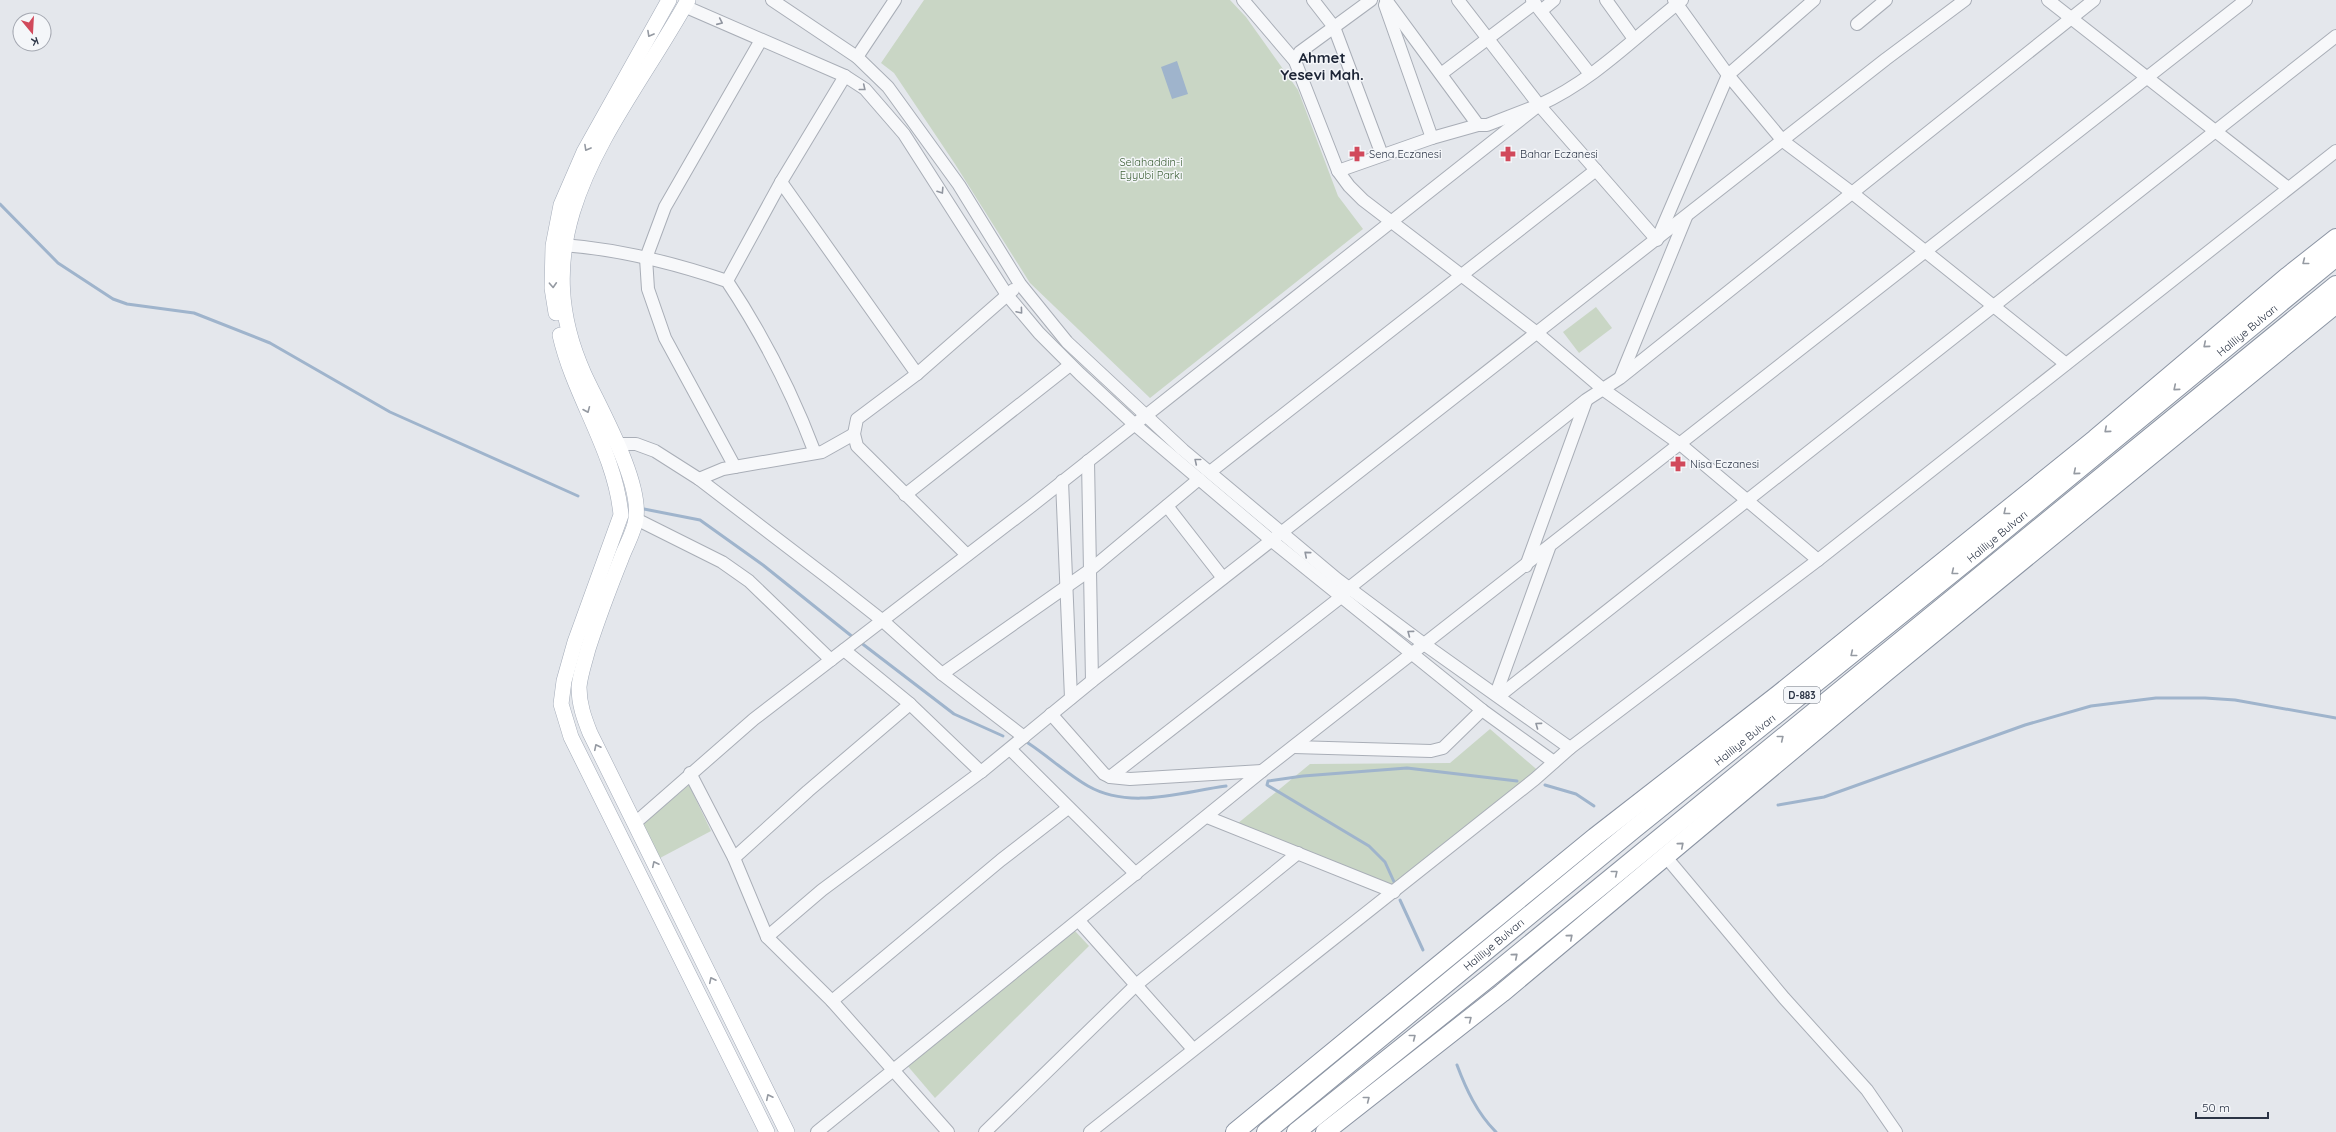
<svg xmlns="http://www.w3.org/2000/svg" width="2336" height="1132" font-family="Quicksand,sans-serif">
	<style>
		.green { fill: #c9d6c5 }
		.water { fill: #9fb4cc }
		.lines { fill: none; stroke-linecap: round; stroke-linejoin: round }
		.stream { stroke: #9fb4cc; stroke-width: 3 }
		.minor-casing { stroke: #a9aeb7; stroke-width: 14 }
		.major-casing { stroke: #a3abb8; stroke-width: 16 }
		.highway-casing { stroke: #8b94a3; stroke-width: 20 }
		.minor { stroke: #f7f8fa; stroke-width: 12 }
		.major { stroke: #fff; stroke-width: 15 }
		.highway { stroke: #fff; stroke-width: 18 }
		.oneway { stroke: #9196a0 }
		.oneway2 { stroke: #959aa2 }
		.labels { text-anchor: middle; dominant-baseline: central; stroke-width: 3; stroke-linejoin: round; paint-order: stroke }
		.shield { fill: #f4f6f9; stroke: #676e7b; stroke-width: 1 }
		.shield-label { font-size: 10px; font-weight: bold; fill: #2b3445 }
		.poi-label { font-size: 11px; fill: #2b3445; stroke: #f4f6f9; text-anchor: start }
		.park-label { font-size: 11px; fill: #3f6138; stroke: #f4f6f9 }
		.street-label { font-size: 11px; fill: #2b3445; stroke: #f4f6f9 }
		.district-label { font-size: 15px; font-weight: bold; fill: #1d2536; stroke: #f4f6f9 }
	</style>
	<rect width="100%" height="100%" fill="#e4e7ec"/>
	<g class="green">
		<path d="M 924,0 L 1230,0 L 1246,17 L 1298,90 L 1338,196 L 1363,229 L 1150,398 L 1030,283 L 955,164 L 894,73 L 881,63 Z"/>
		<path d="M 1596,307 L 1612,328 L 1579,353 L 1563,332 Z"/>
		<path d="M 1490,729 L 1542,774 L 1396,886 L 1237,824 L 1310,764 L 1450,763 Z"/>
		<path d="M 689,785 L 711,831 L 660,858 L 643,824 Z"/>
		<path d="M 1075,931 L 1089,946 L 935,1098 L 906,1064 Z"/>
	</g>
	<path class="water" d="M 1177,61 L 1188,94 L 1172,99 L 1161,67 Z"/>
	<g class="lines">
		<g class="stream">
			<path d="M 0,204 L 58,263 L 113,299 L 127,304 L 194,313 L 270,343 L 390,412 L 578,496"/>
			<path d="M 644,509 L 700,520 L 763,565 L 854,638"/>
			<path d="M 860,642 L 954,714 L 1003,736"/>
			<path d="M 1028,743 C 1048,756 1067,774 1088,786 C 1130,810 1181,792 1226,786"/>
			<path d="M 1545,785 L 1576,794 L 1594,806"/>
			<path d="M 1778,805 L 1824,797 L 2025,725 L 2091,706 L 2156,698 L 2205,698 L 2235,700 L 2336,718"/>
			<path d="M 1395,884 L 1385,862 L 1369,846 L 1267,785 L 1268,781 L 1303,776 L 1407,768 L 1517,781"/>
			<path d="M 1400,900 L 1423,950"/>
			<path d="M 1457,1065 C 1466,1089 1477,1113 1496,1132"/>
		</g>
		<defs>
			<g id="minor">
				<path d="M 772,0 L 857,57 L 888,87 L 959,185 L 1020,284 L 1067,342 L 1183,450 L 1337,579 L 1424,644 L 1570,748"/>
				<path d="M 1243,0 L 1295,61 L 1338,171 L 1349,186 L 1363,200 L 1537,333 L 1604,390 L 1680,444 L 1818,560"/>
				<path d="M 1313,0 L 1334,27 L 1382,155"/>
				<path d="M 1386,0 L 1478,125"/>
				<path d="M 1458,0 L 1539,105"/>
				<path d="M 1532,0 L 1590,74"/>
				<path d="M 1606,0 L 1634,39"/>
				<path d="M 1674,0 L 1728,75 L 1783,141 L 1851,192 L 2066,364"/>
				<path d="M 2048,0 L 2288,188"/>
				<path d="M 1385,5 L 1432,138"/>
				<path d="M 684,6 L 845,76 L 865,89 L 904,134 L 1007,295 L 1039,333 L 1080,374 L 1134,424 L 1271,540 L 1482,710 L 1554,762"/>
				<path d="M 1541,11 L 1554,0"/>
				<path d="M 1857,24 L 1886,0"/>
				<path d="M 857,57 L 895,0"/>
				<path d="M 1295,61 L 1300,52 L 1371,0"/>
				<path d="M 1441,74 L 1535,3"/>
				<path d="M 1338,171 L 1432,138 L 1478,125 L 1487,125 L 1539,105 L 1657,240 L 1728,75 L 1814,0"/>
				<path d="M 781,182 L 917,374"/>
				<path d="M 563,245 C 619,249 674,263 727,281 C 763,335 792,392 815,453"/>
				<path d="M 727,281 L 781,182 L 845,76"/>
				<path d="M 1621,376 L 1686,217"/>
				<path d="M 617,444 L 636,444 L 655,451 L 699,479 L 831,580 L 883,621 L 942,674 L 1024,737"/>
				<path d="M 1088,461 L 1092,681"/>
				<path d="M 735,467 L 665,338 L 648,289 L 646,258 L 665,207 L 761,40"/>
				<path d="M 1210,472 L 1596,170"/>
				<path d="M 699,479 L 723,469 L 822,452 L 854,434"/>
				<path d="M 1062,481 L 1071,698"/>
				<path d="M 905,495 L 1070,365"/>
				<path d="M 1167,506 L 1223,578"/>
				<path d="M 636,519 L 722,562 L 749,581 L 831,660"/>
				<path d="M 967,555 L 857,446 L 854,434 L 857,419 L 917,374 L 1013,290"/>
				<path d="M 1526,566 L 1586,401"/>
				<path d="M 844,650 L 910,704 L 981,772"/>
				<path d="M 942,674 L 1090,570 L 1199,479"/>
				<path d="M 1496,694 L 1549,548"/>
				<path d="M 1499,696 L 2336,36"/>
				<path d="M 1051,714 L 1104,774 L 1110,777 L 1130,779 L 1262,771"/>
				<path d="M 1294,747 L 1431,751 L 1443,748 L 1482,710"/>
				<path d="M 1010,749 L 1136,874"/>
				<path d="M 690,773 L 734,858 L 767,937 L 832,1001 L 948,1132"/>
				<path d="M 1110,777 L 1341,597 L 1349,588 L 1586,400 L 1620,378 L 2094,0"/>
				<path d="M 1207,817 L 1394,892"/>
				<path d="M 635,823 L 754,719 L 1034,504 L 1539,105 C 1593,81 1636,36 1682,0"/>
				<path d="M 1666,857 L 1784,998 L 1867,1090 L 1896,1132"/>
				<path d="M 734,858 L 808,791 L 910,704"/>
				<path d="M 1079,921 L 1193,1049"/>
				<path d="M 767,937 L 822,890 L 981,772 L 1092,681 L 1886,59 L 1965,0"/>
				<path d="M 832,1001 L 1001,860 L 1068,808"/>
				<path d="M 817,1132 L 1262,771 L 2246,0"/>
				<path d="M 985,1132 L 1136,985 L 1298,853"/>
				<path d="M 1090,1132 L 1535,779 L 1570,748 L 1818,560 L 2336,151"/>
			</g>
			<g id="major">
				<path d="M 688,0 C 620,122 517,226 584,374 C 600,409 641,480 636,518 C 635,531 625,547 621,559 C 609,589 598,618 588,649 C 585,661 580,675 579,687 C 579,704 584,718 590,733 L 787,1132"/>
				<path d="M 556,313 L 552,288 L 553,246 L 561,205 L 584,152 L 669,0"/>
				<path d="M 560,335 C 574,397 615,451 621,515 L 575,642 L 564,681 L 561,704 L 571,737 L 767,1132"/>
			</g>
			<g id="highway">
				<path d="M 1235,1132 L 1595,837 L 1779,694 L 2095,439 L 2288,276 L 2336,238"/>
				<path id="s1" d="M 1266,1132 L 1634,829 L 1972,557 L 2336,257"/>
				<path d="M 1296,1132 L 1491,976 L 2336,285"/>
				<path d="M 1325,1132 L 1502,993 L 1886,672 L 2336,304"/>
			</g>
		</defs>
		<use href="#minor" class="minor-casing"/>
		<use href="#major" class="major-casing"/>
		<use href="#highway" class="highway-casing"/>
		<use href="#minor" class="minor"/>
		<use href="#major" class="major"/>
		<use href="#highway" class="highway"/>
	</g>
	<defs><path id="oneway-chevron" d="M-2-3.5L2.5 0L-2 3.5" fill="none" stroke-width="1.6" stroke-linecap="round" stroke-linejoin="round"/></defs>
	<g class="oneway">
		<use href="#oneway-chevron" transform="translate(720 22) rotate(24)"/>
		<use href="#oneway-chevron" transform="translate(863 88) rotate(39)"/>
		<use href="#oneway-chevron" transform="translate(941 191) rotate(57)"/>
		<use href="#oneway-chevron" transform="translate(1020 311) rotate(50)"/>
		<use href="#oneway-chevron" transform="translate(1197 461) rotate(-141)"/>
		<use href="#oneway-chevron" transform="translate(1307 554) rotate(-140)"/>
		<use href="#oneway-chevron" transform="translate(1410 633) rotate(-143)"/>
		<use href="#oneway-chevron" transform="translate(1538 725) rotate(-144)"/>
	</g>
	<g class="oneway2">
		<use href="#oneway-chevron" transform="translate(650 34) rotate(119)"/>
		<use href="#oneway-chevron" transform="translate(587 148) rotate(119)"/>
		<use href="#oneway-chevron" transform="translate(2305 262) rotate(142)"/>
		<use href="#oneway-chevron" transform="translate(553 285) rotate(87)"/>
		<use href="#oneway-chevron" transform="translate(2206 345) rotate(140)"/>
		<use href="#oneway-chevron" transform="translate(2176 388) rotate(140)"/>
		<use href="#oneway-chevron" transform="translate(587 410) rotate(67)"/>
		<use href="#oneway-chevron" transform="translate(2107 430) rotate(139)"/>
		<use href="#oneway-chevron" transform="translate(2076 472) rotate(140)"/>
		<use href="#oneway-chevron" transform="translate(2006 512) rotate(141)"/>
		<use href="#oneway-chevron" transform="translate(1954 572) rotate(141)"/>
		<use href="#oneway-chevron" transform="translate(1853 654) rotate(141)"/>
		<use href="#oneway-chevron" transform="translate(1781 738) rotate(-39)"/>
		<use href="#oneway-chevron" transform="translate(597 747) rotate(-116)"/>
		<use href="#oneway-chevron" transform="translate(1681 845) rotate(-40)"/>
		<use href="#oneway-chevron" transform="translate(655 864) rotate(-116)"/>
		<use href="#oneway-chevron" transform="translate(1615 873) rotate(-39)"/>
		<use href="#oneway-chevron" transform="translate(1570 937) rotate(-40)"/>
		<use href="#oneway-chevron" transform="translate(1515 956) rotate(-40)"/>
		<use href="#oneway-chevron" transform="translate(712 980) rotate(-116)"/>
		<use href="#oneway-chevron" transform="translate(1469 1019) rotate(-38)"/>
		<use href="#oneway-chevron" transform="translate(1413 1037) rotate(-38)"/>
		<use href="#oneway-chevron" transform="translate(769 1097) rotate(-116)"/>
		<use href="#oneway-chevron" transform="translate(1367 1099) rotate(-38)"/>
	</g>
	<defs>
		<symbol id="pharmacy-bare" viewBox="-9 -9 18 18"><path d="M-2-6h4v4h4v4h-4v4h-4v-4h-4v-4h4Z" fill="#d1495b" stroke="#f4f6f9" stroke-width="2.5" paint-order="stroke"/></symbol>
	</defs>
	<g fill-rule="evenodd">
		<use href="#pharmacy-bare" x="1346" y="143" width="22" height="22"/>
		<use href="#pharmacy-bare" x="1497" y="143" width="22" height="22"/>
		<use href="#pharmacy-bare" x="1667" y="453" width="22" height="22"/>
	</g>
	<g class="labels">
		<rect class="shield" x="1784" y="687" width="36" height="16" rx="3"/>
		<g class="shield-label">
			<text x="1802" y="695">D-883</text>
		</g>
		<g class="poi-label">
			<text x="1369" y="154">Sena Eczanesi</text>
			<text x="1520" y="154">Bahar Eczanesi</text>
			<text x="1690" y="464">Nisa Eczanesi</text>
		</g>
		<g class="park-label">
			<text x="1151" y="162">Selahaddin-i<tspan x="1151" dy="13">Eyyubi Parkı</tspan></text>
		</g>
		<g class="street-label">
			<text stroke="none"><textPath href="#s1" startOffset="1267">Haliliye Bulvarı</textPath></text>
			<text stroke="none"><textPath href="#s1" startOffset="943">Haliliye Bulvarı</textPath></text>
			<text stroke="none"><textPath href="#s1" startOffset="619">Haliliye Bulvarı</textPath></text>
			<text stroke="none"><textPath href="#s1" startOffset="295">Haliliye Bulvarı</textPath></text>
		</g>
		<g class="district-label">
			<text x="1322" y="57">Ahmet<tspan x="1322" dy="17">Yesevi Mah.</tspan></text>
		</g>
	</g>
	<g transform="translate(32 32) rotate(162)"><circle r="19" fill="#f4f6f9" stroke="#a4a8b1"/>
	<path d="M0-3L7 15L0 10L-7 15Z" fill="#d1495b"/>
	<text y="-6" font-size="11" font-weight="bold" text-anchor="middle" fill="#2b3445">K</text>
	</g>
	<path d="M2196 1112v6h72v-6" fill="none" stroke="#2b3445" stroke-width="2"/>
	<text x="2202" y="1112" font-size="12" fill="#2b3445" stroke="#f4f6f9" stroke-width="3" paint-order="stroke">50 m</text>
</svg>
